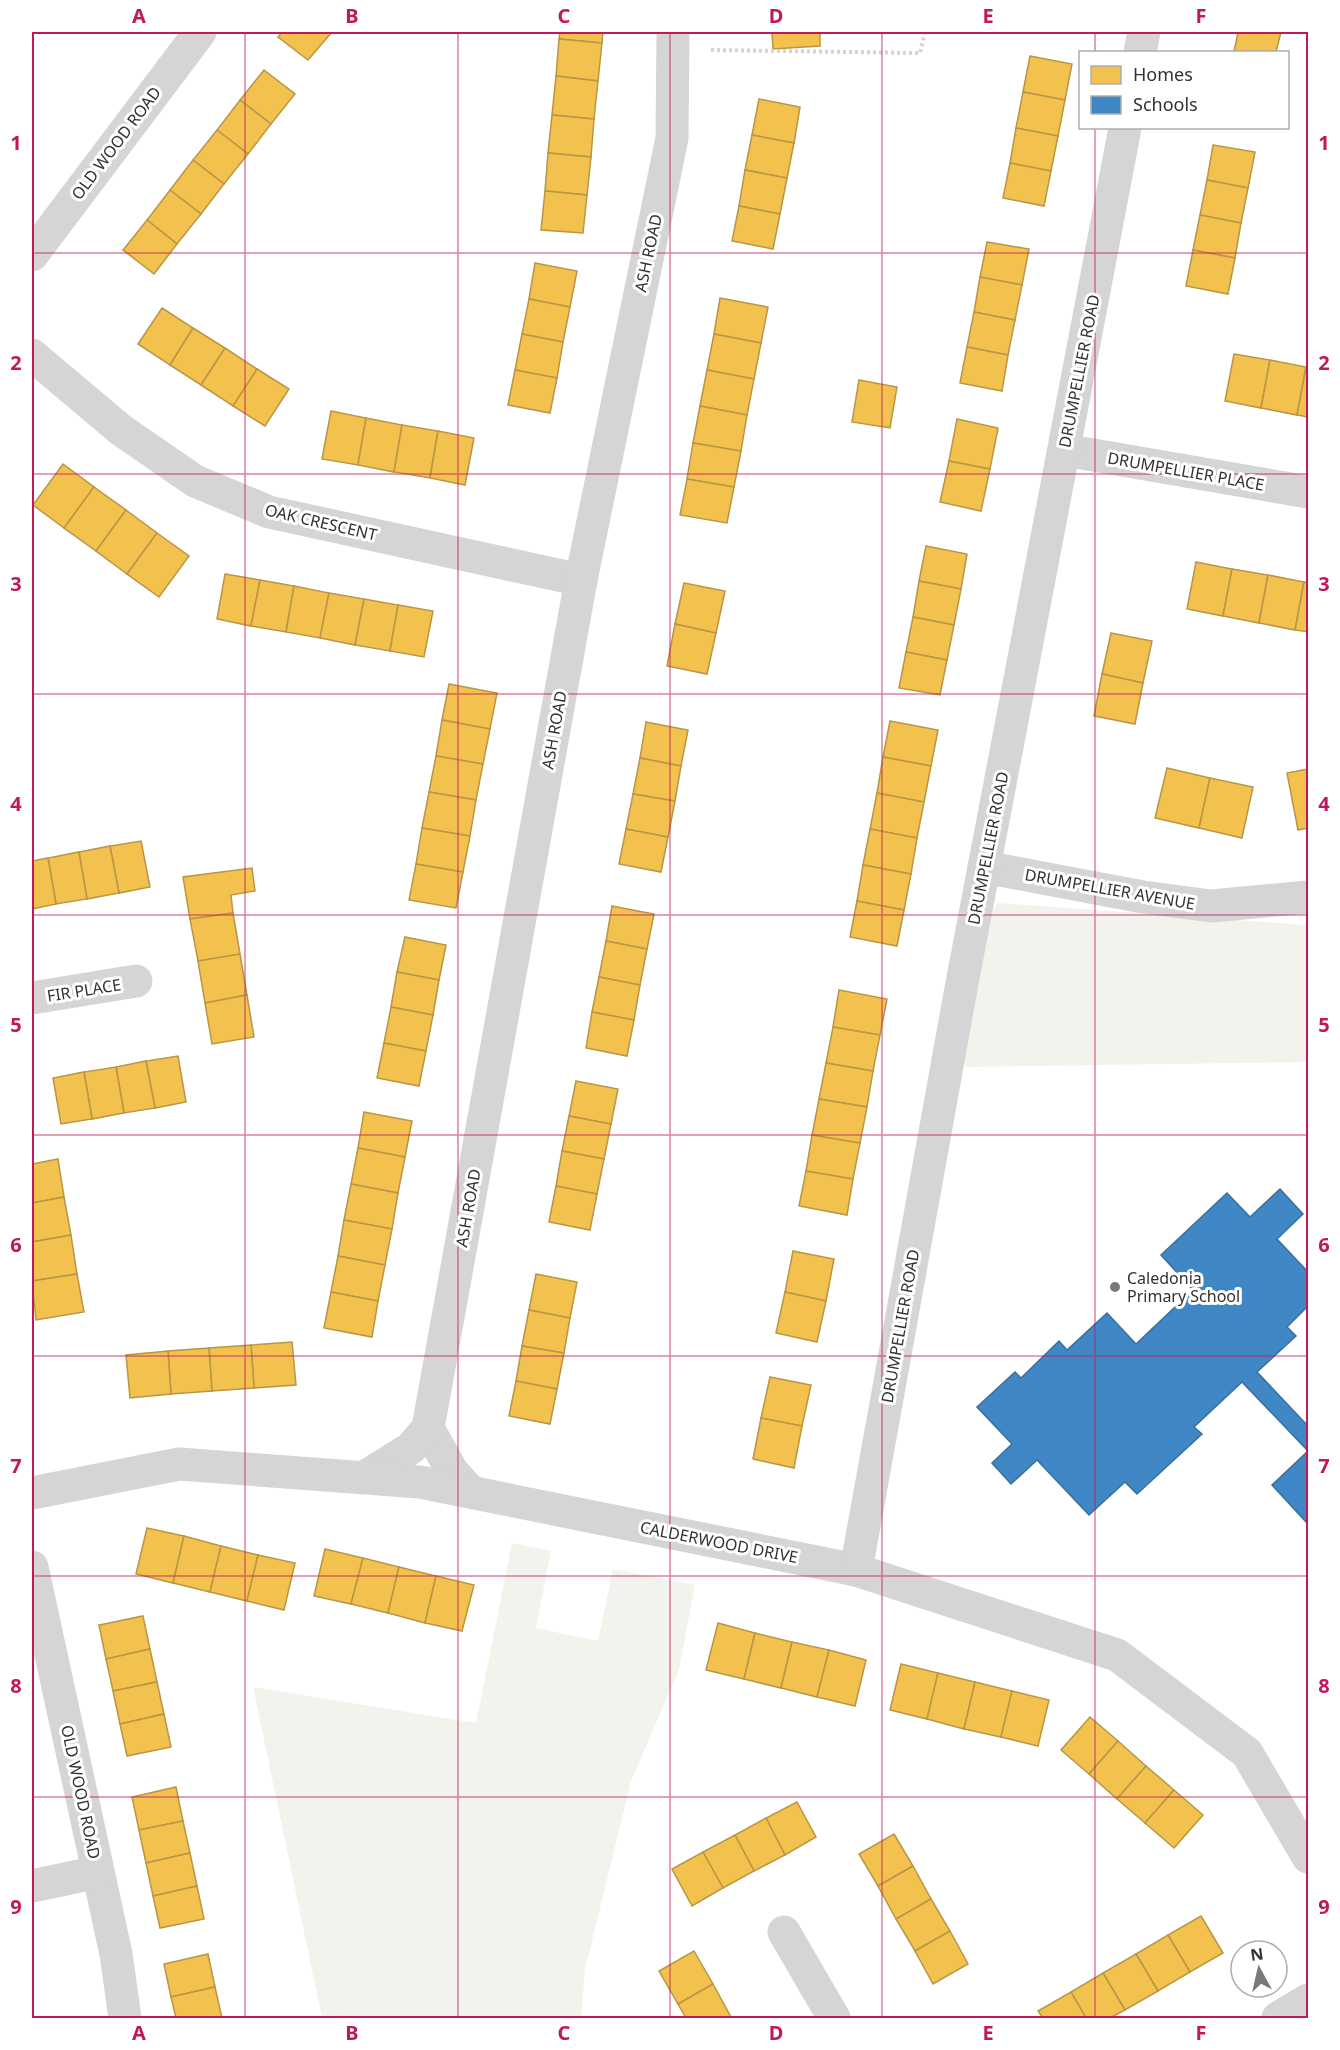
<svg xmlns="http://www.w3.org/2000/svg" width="1340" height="2050" font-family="'Noto Sans',sans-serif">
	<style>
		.green { fill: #f2f3ed }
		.homes { fill: #f2c14e; stroke: #b89645; stroke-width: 1.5 }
		.schools { fill: #3f88c5; stroke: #3b6e99; stroke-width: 1.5 }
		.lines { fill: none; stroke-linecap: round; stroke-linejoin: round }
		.path { stroke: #d4d4d4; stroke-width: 4; stroke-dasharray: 3 3; stroke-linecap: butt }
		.minor { stroke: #d5d5d5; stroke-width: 33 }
		.grid { fill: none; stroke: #c2185b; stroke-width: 1.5; stroke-opacity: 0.55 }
		.poi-dot { fill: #797979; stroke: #fff; stroke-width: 2 }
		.labels { text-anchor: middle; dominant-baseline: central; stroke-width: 6; stroke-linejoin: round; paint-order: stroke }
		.street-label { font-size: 16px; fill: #313131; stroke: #fff }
		.poi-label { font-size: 16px; fill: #313131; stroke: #fff; text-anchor: start }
		.neatline { fill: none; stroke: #c2185b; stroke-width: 2 }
		.grid-label { font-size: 20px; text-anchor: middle; font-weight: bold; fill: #c2185b }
	</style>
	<rect width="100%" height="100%" fill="#fff"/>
	<g class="green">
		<path d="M 997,903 L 1308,925 L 1308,1062 L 965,1067 L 962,983 Z"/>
		<path d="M 512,1543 L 551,1551 L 536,1628 L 598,1641 L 613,1569 L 695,1585 L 679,1670 L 631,1781 L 585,1970 L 581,2018 L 322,2018 L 253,1687 L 476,1723 Z"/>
	</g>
	<g class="homes">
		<path d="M 282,32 L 332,32 L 308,60 L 278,37 Z"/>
		<path d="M 560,32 L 603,32 L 602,43 L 559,39 Z"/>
		<path d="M 772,32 L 820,32 L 820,46 L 773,49 Z"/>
		<path d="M 1238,32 L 1281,32 L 1276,52 L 1234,52 Z"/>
		<path d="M 559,39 L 602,43 L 598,81 L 556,76 Z"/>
		<path d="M 1030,56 L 1072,64 L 1065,100 L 1023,92 Z"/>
		<path d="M 264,70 L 295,94 L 271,124 L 240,100 Z"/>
		<path d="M 556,76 L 598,81 L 594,119 L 552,115 Z"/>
		<path d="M 1023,92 L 1065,100 L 1058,136 L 1016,128 Z"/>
		<path d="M 759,99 L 800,107 L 794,143 L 752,135 Z"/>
		<path d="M 240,100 L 271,124 L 248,154 L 217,130 Z"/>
		<path d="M 552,115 L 594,119 L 591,157 L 548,153 Z"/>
		<path d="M 1016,128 L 1058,136 L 1051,171 L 1010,163 Z"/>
		<path d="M 217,130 L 248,154 L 224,184 L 193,160 Z"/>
		<path d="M 752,135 L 794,143 L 787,178 L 745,170 Z"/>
		<path d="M 1213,145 L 1255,152 L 1248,188 L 1207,180 Z"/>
		<path d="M 548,153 L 591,157 L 587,195 L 545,191 Z"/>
		<path d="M 193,160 L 224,184 L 201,214 L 170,190 Z"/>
		<path d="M 1010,163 L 1051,171 L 1044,206 L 1003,198 Z"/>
		<path d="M 745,170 L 787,178 L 780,214 L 739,206 Z"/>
		<path d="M 1207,180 L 1248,188 L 1241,223 L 1200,215 Z"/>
		<path d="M 170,190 L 201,214 L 177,244 L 147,220 Z"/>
		<path d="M 545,191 L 587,195 L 583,233 L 541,230 Z"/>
		<path d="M 739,206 L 780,214 L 773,249 L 732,241 Z"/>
		<path d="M 1200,215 L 1241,223 L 1235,258 L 1193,250 Z"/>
		<path d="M 147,220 L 177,244 L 154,274 L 123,250 Z"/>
		<path d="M 987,242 L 1029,249 L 1022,285 L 980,277 Z"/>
		<path d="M 1193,250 L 1235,258 L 1228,294 L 1186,286 Z"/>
		<path d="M 535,263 L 577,271 L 570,307 L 529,299 Z"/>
		<path d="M 980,277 L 1022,285 L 1015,320 L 974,312 Z"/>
		<path d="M 720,298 L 768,307 L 761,343 L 714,334 Z"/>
		<path d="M 529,299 L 570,307 L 563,342 L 522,334 Z"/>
		<path d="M 162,308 L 193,328 L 170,365 L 138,344 Z"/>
		<path d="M 974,312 L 1015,320 L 1008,355 L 967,347 Z"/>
		<path d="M 193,328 L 225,348 L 201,385 L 170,365 Z"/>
		<path d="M 522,334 L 563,342 L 557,378 L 515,370 Z"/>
		<path d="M 714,334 L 761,343 L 754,379 L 707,370 Z"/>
		<path d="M 967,347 L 1008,355 L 1002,391 L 960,383 Z"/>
		<path d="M 225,348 L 257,369 L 233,406 L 201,385 Z"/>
		<path d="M 1234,354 L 1270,360 L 1261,408 L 1225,401 Z"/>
		<path d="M 1270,360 L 1306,367 L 1297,415 L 1261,408 Z"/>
		<path d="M 1306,367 L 1308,367 L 1308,417 L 1297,415 Z"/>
		<path d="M 257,369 L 289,389 L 265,426 L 233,406 Z"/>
		<path d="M 515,370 L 557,378 L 550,413 L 508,405 Z"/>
		<path d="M 707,370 L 754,379 L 747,415 L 700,406 Z"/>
		<path d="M 859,380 L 897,387 L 890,428 L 852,422 Z"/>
		<path d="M 700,406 L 747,415 L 741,451 L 693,443 Z"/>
		<path d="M 331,411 L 366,418 L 358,465 L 322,459 Z"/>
		<path d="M 366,418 L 402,425 L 394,472 L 358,465 Z"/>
		<path d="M 957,419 L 998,428 L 990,469 L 949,461 Z"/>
		<path d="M 402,425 L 438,431 L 430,478 L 394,472 Z"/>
		<path d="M 438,431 L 474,438 L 465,485 L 430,478 Z"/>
		<path d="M 693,443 L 741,451 L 734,487 L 687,479 Z"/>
		<path d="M 949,461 L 990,469 L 981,511 L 940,502 Z"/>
		<path d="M 63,464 L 94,487 L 64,528 L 33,505 Z"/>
		<path d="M 687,479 L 734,487 L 727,523 L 680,515 Z"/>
		<path d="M 94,487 L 126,510 L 96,551 L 64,528 Z"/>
		<path d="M 126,510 L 157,533 L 127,574 L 96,551 Z"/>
		<path d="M 157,533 L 189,556 L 159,597 L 127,574 Z"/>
		<path d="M 926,546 L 967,554 L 961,589 L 919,581 Z"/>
		<path d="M 1196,562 L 1232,569 L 1223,616 L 1187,609 Z"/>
		<path d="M 1232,569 L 1268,575 L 1259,623 L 1223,616 Z"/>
		<path d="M 225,574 L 260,580 L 251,626 L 217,619 Z"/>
		<path d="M 1268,575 L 1304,582 L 1295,630 L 1259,623 Z"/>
		<path d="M 260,580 L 294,586 L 286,632 L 251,626 Z"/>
		<path d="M 919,581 L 961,589 L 954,625 L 913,617 Z"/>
		<path d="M 1304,582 L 1308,583 L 1308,632 L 1295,630 Z"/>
		<path d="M 684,583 L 725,591 L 716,633 L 675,624 Z"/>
		<path d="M 294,586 L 329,593 L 320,638 L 286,632 Z"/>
		<path d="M 329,593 L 364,599 L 355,645 L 320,638 Z"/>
		<path d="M 364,599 L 398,605 L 390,651 L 355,645 Z"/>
		<path d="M 398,605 L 433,611 L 424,657 L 390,651 Z"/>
		<path d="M 913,617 L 954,625 L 947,660 L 906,652 Z"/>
		<path d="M 675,624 L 716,633 L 707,674 L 667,666 Z"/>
		<path d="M 1111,633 L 1152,641 L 1143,683 L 1102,674 Z"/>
		<path d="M 906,652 L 947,660 L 940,695 L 899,688 Z"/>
		<path d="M 1102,674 L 1143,683 L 1135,724 L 1094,716 Z"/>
		<path d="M 449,684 L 497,693 L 490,729 L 442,720 Z"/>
		<path d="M 442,720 L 490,729 L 483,764 L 436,756 Z"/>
		<path d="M 890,721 L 938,730 L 931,766 L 883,757 Z"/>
		<path d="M 646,722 L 688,730 L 681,766 L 640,758 Z"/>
		<path d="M 436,756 L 483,764 L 476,800 L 429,792 Z"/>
		<path d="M 883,757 L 931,766 L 924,802 L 877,793 Z"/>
		<path d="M 640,758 L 681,766 L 675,801 L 633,794 Z"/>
		<path d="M 1167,768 L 1210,778 L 1199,828 L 1155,818 Z"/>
		<path d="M 1308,769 L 1308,828 L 1298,830 L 1287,773 Z"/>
		<path d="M 1210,778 L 1253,787 L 1242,838 L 1199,828 Z"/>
		<path d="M 429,792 L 476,800 L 470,836 L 422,828 Z"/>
		<path d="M 877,793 L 924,802 L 917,838 L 870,829 Z"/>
		<path d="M 633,794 L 675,801 L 668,837 L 626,829 Z"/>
		<path d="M 422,828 L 470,836 L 463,872 L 416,864 Z"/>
		<path d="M 626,829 L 668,837 L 661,872 L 619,864 Z"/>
		<path d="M 870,829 L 917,838 L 911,874 L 863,865 Z"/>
		<path d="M 141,841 L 150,887 L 119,893 L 110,846 Z"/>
		<path d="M 110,846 L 119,893 L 87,899 L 79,852 Z"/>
		<path d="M 79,852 L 87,899 L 56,904 L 48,858 Z"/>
		<path d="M 48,858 L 56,904 L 32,909 L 32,861 Z"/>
		<path d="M 416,864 L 463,872 L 456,908 L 409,900 Z"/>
		<path d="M 863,865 L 911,874 L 904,910 L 857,901 Z"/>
		<path d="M 252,868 L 255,891 L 231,895 L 233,913 L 190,919 L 183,877 Z"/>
		<path d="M 857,901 L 904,910 L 897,946 L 850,937 Z"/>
		<path d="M 612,906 L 654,914 L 647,949 L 606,941 Z"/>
		<path d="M 233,913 L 240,954 L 198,961 L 190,919 Z"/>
		<path d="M 405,937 L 446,945 L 439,980 L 397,972 Z"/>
		<path d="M 606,941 L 647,949 L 640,985 L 599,977 Z"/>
		<path d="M 240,954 L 247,995 L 205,1003 L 198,961 Z"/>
		<path d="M 397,972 L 439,980 L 433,1015 L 391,1007 Z"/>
		<path d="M 599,977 L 640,985 L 634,1020 L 592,1012 Z"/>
		<path d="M 839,990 L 887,999 L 880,1035 L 833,1027 Z"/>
		<path d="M 247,995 L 254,1037 L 212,1044 L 205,1003 Z"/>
		<path d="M 391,1007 L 433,1015 L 426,1051 L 384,1043 Z"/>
		<path d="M 592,1012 L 634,1020 L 627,1056 L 586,1048 Z"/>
		<path d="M 833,1027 L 880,1035 L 873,1071 L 826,1063 Z"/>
		<path d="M 384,1043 L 426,1051 L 419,1086 L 377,1078 Z"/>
		<path d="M 178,1056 L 186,1102 L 155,1108 L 146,1061 Z"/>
		<path d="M 146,1061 L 155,1108 L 124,1113 L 116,1067 Z"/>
		<path d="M 826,1063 L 873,1071 L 867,1107 L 819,1099 Z"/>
		<path d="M 116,1067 L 124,1113 L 92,1119 L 84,1072 Z"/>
		<path d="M 84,1072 L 92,1119 L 61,1124 L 53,1078 Z"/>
		<path d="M 576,1081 L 618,1089 L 611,1124 L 569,1116 Z"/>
		<path d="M 819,1099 L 867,1107 L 860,1143 L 812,1135 Z"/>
		<path d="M 364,1112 L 412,1121 L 405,1157 L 358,1148 Z"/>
		<path d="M 569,1116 L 611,1124 L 604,1159 L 562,1151 Z"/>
		<path d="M 812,1135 L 860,1143 L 853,1179 L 806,1171 Z"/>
		<path d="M 358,1148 L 405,1157 L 398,1193 L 351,1184 Z"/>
		<path d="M 562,1151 L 604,1159 L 597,1194 L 556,1186 Z"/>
		<path d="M 58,1159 L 64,1197 L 32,1203 L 32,1164 Z"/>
		<path d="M 806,1171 L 853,1179 L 847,1215 L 799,1206 Z"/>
		<path d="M 351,1184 L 398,1193 L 392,1229 L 344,1220 Z"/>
		<path d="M 556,1186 L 597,1194 L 590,1230 L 549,1222 Z"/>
		<path d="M 64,1197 L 71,1235 L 32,1242 L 32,1203 Z"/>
		<path d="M 344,1220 L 392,1229 L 385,1265 L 338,1256 Z"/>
		<path d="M 71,1235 L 77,1274 L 32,1281 L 32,1242 Z"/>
		<path d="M 793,1251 L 834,1259 L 826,1301 L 785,1292 Z"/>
		<path d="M 338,1256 L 385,1265 L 378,1301 L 331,1292 Z"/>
		<path d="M 77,1274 L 84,1312 L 36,1320 L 32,1281 Z"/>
		<path d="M 536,1274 L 577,1282 L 570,1318 L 529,1310 Z"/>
		<path d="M 331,1292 L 378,1301 L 372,1337 L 324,1328 Z"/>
		<path d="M 785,1292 L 826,1301 L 817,1342 L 776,1333 Z"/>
		<path d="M 529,1310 L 570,1318 L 564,1353 L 522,1346 Z"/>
		<path d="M 292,1342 L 296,1385 L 254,1388 L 251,1345 Z"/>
		<path d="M 251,1345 L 254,1388 L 212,1391 L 209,1348 Z"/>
		<path d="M 522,1346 L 564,1353 L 557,1389 L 516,1381 Z"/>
		<path d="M 209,1348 L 212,1391 L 171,1394 L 168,1351 Z"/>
		<path d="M 168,1351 L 171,1394 L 130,1398 L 126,1355 Z"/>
		<path d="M 770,1377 L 811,1385 L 802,1426 L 761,1418 Z"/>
		<path d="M 516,1381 L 557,1389 L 550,1424 L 509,1416 Z"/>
		<path d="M 761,1418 L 802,1426 L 794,1468 L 753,1459 Z"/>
		<path d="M 147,1528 L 184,1536 L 173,1583 L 136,1574 Z"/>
		<path d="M 184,1536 L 221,1546 L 210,1592 L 173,1583 Z"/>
		<path d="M 221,1546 L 258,1555 L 247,1601 L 210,1592 Z"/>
		<path d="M 325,1549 L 363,1558 L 351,1604 L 314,1596 Z"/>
		<path d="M 258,1555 L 295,1563 L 284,1610 L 247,1601 Z"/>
		<path d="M 363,1558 L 399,1567 L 388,1613 L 351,1604 Z"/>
		<path d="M 399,1567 L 436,1576 L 425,1623 L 388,1613 Z"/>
		<path d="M 436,1576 L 474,1585 L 462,1631 L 425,1623 Z"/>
		<path d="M 143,1616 L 150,1649 L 106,1659 L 99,1625 Z"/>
		<path d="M 718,1623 L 755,1633 L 744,1679 L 706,1670 Z"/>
		<path d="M 755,1633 L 792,1642 L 781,1688 L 744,1679 Z"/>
		<path d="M 792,1642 L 829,1650 L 817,1697 L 781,1688 Z"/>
		<path d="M 150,1649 L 157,1682 L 113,1691 L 106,1659 Z"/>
		<path d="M 829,1650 L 866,1660 L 855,1706 L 817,1697 Z"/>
		<path d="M 901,1664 L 938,1673 L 927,1719 L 890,1710 Z"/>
		<path d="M 938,1673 L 975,1682 L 964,1729 L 927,1719 Z"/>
		<path d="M 157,1682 L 164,1714 L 120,1724 L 113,1691 Z"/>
		<path d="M 975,1682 L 1012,1691 L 1001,1737 L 964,1729 Z"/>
		<path d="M 1012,1691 L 1049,1700 L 1038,1746 L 1001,1737 Z"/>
		<path d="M 164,1714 L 171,1747 L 127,1756 L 120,1724 Z"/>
		<path d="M 1090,1717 L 1118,1741 L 1089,1774 L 1061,1750 Z"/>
		<path d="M 1118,1741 L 1146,1766 L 1117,1799 L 1089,1774 Z"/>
		<path d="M 1146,1766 L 1174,1790 L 1145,1823 L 1117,1799 Z"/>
		<path d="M 176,1787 L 183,1821 L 139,1830 L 132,1797 Z"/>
		<path d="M 1174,1790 L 1203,1815 L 1174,1848 L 1145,1823 Z"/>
		<path d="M 797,1802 L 816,1837 L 785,1855 L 766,1818 Z"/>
		<path d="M 766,1818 L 785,1855 L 754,1871 L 735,1835 Z"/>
		<path d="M 183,1821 L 190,1853 L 146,1863 L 139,1830 Z"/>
		<path d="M 894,1834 L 913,1866 L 878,1886 L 859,1854 Z"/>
		<path d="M 735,1835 L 754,1871 L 723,1888 L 703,1852 Z"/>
		<path d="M 703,1852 L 723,1888 L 692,1906 L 672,1869 Z"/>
		<path d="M 190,1853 L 197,1886 L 153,1896 L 146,1863 Z"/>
		<path d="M 913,1866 L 931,1899 L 896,1919 L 878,1886 Z"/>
		<path d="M 197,1886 L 204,1919 L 160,1928 L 153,1896 Z"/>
		<path d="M 931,1899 L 950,1931 L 915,1951 L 896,1919 Z"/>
		<path d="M 1201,1916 L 1223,1953 L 1190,1972 L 1168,1935 Z"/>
		<path d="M 950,1931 L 968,1964 L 933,1984 L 915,1951 Z"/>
		<path d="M 1168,1935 L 1190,1972 L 1158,1991 L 1136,1954 Z"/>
		<path d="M 694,1951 L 713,1984 L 678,2004 L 659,1971 Z"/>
		<path d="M 208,1954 L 215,1987 L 171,1997 L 164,1964 Z"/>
		<path d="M 1136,1954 L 1158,1991 L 1125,2010 L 1103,1973 Z"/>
		<path d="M 1103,1973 L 1125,2010 L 1110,2018 L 1086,2018 L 1071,1992 Z"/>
		<path d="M 713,1984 L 731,2017 L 728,2018 L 686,2018 L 678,2004 Z"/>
		<path d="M 215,1987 L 222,2018 L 176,2018 L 171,1997 Z"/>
		<path d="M 1071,1992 L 1086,2018 L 1043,2018 L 1038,2011 Z"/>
	</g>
	<path class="schools" d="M 1280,1189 L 1303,1214 L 1277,1239 L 1308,1272 L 1308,1306 L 1287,1327 L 1296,1336 L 1257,1372 L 1308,1426 L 1308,1524 L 1272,1485 L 1308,1451 L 1242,1382 L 1194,1427 L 1202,1434 L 1137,1494 L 1125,1482 L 1089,1515 L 1037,1460 L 1011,1484 L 992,1463 L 1012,1444 L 977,1407 L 1015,1372 L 1021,1378 L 1059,1341 L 1067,1350 L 1107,1313 L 1136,1344 L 1193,1290 L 1161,1255 L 1227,1193 L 1250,1217 Z"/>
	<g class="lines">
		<path class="path" d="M 711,50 L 920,53 L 925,32"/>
		<g class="minor">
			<path d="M 1140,52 L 1144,32"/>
			<path d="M 32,255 L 200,32"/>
			<path d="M 32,355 L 121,430 L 195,481 L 269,512 L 581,580"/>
			<path d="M 1064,450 L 1308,492"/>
			<path d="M 984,867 L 1143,897 L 1211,906 L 1308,897"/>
			<path d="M 32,998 L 136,981"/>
			<path d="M 428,1428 L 452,1471 L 471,1492"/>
			<path d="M 363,1478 L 411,1448 L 428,1428 L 581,580 L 672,138 L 673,32"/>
			<path d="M 32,1493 L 179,1464 L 420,1482 L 856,1570 L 1117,1655 L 1247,1753 L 1308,1857"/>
			<path d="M 32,1567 L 116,1954 L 125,2018"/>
			<path d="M 856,1570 L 962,983 L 1125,128"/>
			<path d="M 32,1886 L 98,1872"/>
			<path d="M 784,1932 L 834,2018"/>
			<path d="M 1278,2018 L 1308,2000"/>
		</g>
	</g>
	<path class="grid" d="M 245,32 L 245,2018M 458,32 L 458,2018M 670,32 L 670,2018M 882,32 L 882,2018M 1095,32 L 1095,52M 1095,128 L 1095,2018M 32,253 L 1308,253M 32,474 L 1308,474M 32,694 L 1308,694M 32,915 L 1308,915M 32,1135 L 1308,1135M 32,1356 L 1308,1356M 32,1576 L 1308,1576M 32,1797 L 1308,1797"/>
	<circle class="poi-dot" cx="1115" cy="1287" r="6"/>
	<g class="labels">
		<g class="street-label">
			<text transform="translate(116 143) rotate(-53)">OLD WOOD ROAD</text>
			<text transform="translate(648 253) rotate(-78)">ASH ROAD</text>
			<text transform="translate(1079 371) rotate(-79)">DRUMPELLIER ROAD</text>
			<text transform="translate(1186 471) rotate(10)">DRUMPELLIER PLACE</text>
			<text transform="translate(321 522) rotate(13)">OAK CRESCENT</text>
			<text transform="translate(554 730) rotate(-80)">ASH ROAD</text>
			<text transform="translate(988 848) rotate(-79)">DRUMPELLIER ROAD</text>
			<text transform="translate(1110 889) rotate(10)">DRUMPELLIER AVENUE</text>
			<text transform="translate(84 990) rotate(-9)">FIR PLACE</text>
			<text transform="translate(468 1208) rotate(-80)">ASH ROAD</text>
			<text transform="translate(900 1326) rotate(-80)">DRUMPELLIER ROAD</text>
			<text transform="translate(719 1542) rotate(11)">CALDERWOOD DRIVE</text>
			<text transform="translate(81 1792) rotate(78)">OLD WOOD ROAD</text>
		</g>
		<g class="poi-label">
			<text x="1127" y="1278">Caledonia<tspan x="1127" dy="18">Primary School</tspan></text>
		</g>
	</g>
	<rect width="1340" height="2050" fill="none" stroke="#ffffff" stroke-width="66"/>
	<rect x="1079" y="51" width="210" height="78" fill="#ffffff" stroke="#adadad" stroke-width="1.5"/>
	<rect x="1091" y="66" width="30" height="18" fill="#f2c14e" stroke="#adadad" stroke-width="1.5"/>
	<text x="1133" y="81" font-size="18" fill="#313131">Homes</text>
	<rect x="1091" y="96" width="30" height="18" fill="#3f88c5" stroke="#adadad" stroke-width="1.5"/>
	<text x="1133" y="111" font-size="18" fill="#313131">Schools</text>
	<g transform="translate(1259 1969) rotate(352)"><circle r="28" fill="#ffffff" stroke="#adadad" stroke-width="1.5"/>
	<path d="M0-4.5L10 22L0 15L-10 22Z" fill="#797979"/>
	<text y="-9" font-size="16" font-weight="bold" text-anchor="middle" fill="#313131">N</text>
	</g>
	<rect x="33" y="33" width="1274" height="1984" class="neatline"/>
	<g class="grid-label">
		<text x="139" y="23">A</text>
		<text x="352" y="23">B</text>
		<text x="564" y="23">C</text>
		<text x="776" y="23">D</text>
		<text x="988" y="23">E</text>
		<text x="1201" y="23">F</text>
		<text x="16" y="150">1</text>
		<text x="1324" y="150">1</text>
		<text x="16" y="370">2</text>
		<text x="1324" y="370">2</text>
		<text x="16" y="591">3</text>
		<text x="1324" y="591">3</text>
		<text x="16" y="811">4</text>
		<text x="1324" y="811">4</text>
		<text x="16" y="1032">5</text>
		<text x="1324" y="1032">5</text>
		<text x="16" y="1252">6</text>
		<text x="1324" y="1252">6</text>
		<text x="16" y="1473">7</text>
		<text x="1324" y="1473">7</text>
		<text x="16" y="1693">8</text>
		<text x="1324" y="1693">8</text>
		<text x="16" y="1914">9</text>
		<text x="1324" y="1914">9</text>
		<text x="139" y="2040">A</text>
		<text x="352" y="2040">B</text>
		<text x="564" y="2040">C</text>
		<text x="776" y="2040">D</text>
		<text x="988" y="2040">E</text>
		<text x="1201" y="2040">F</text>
	</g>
</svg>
